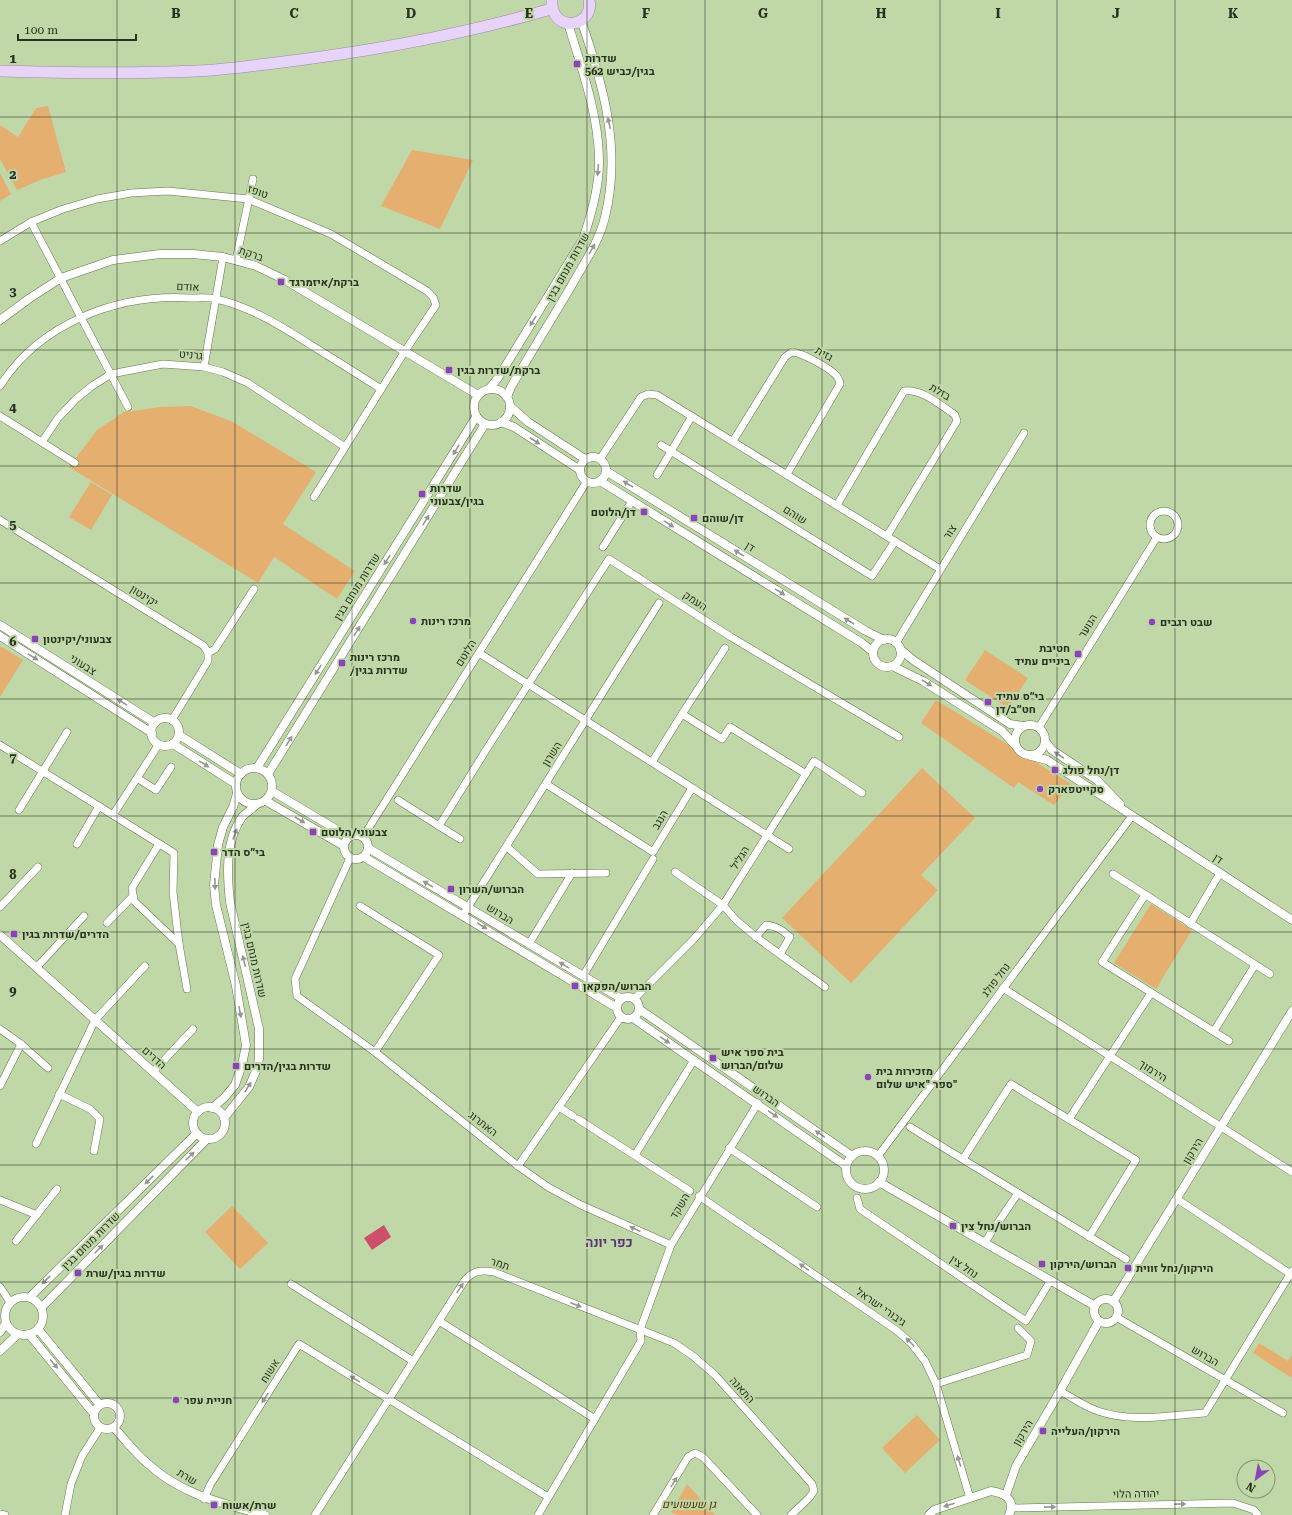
<svg xmlns="http://www.w3.org/2000/svg" width="1292" height="1515" font-family="'Roboto Serif',Heebo,serif">
	<style>
		.green { fill: #e5af70 }
		.water { fill: #cf4e6b }
		.lines { fill: none; stroke-linecap: round; stroke-linejoin: round }
		.minor-casing { stroke: #62774b; stroke-width: 8 }
		.tertiary-casing { stroke: #62774b; stroke-width: 9 }
		.primary-casing { stroke: #9c89aa; stroke-width: 12 }
		.minor { stroke: #fff; stroke-width: 7 }
		.tertiary { stroke: #fff; stroke-width: 8 }
		.primary { stroke: #e9d4f9; stroke-width: 11 }
		.oneway { fill: #949890 }
		.grid { fill: none; stroke: #293220; stroke-width: 1; stroke-opacity: 0.55 }
		.poi-dot { fill: #8a44b7; stroke: #c0d8a8; stroke-width: 1.5 }
		.labels { text-anchor: middle; dominant-baseline: central; stroke-width: 4; stroke-linejoin: round; paint-order: stroke }
		.poi-label { font-size: 11px; font-weight: bold; fill: #293220; stroke: #c0d8a8; text-anchor: start }
		.street-label { font-size: 11px; fill: #293220; stroke: #c0d8a8 }
		.park-label { font-size: 11px; font-style: italic; fill: #543200; stroke: #c0d8a8 }
		.quarter-label { font-size: 13px; font-weight: bold; fill: #58366f; stroke: #c0d8a8 }
		.grid-label { font-size: 13px; text-anchor: middle; font-weight: bold; fill: #293220; stroke: #c0d8a8; stroke-width: 4; stroke-linejoin: round; paint-order: stroke }
	</style>
	<rect width="100%" height="100%" fill="#c0d8a8"/>
	<g class="green">
		<path d="M 48,106 L 66,172 L 40,180 L 17,190 L 0,159 L 0,125 L 18,137 L 36,108 Z"/>
		<path d="M 412,150 L 473,160 L 440,229 L 381,206 Z"/>
		<path d="M 0,173 L 11,194 L 0,201 Z"/>
		<path d="M 191,406 L 231,421 L 316,472 L 283,524 L 355,571 L 337,599 L 274,557 L 258,583 L 69,467 L 97,430 L 124,412 L 161,407 Z"/>
		<path d="M 91,482 L 112,495 L 91,530 L 69,517 Z"/>
		<path d="M 0,646 L 23,660 L 0,697 Z"/>
		<path d="M 985,650 L 1028,678 L 1008,708 L 965,680 Z"/>
		<path d="M 936,700 L 1071,784 L 1054,805 L 1018,782 L 1014,788 L 921,723 Z"/>
		<path d="M 922,768 L 975,818 L 921,875 L 938,890 L 851,983 L 782,918 Z"/>
		<path d="M 1151,904 L 1192,930 L 1156,989 L 1114,963 Z"/>
		<path d="M 232,1206 L 268,1243 L 240,1269 L 205,1232 Z"/>
		<path d="M 1259,1343 L 1288,1361 L 1292,1355 L 1292,1378 L 1253,1353 Z"/>
		<path d="M 917,1415 L 940,1440 L 905,1473 L 882,1448 Z"/>
		<path d="M 687,1484 L 715,1515 L 677,1515 L 671,1512 Z"/>
	</g>
	<path class="water" d="M 384,1225 L 391,1237 L 372,1250 L 364,1238 Z"/>
	<g class="lines">
		<defs>
			<g id="minor">
				<path d="M 31,222 L 128,407"/>
				<path d="M 0,241 L 31,222 L 63,209 L 97,199 L 131,193 L 168,191 L 248,199 L 331,234 L 427,291 L 433,297 L 436,305 L 405,351 L 314,497"/>
				<path d="M 236,260 L 253,179"/>
				<path d="M 204,367 L 223,257"/>
				<path d="M 0,386 C 40,323 117,294 189,298 C 198,298 208,297 216,299 C 252,307 284,328 314,347 C 337,361 359,375 381,389"/>
				<path d="M 0,416 L 75,463"/>
				<path d="M 733,441 L 785,357 L 792,352 C 802,353 833,369 838,378 C 839,380 840,382 840,384 L 787,474"/>
				<path d="M 42,442 L 58,418 L 76,399 L 92,386 L 111,374 L 163,364 L 204,367 L 223,372 L 248,383 L 345,447"/>
				<path d="M 661,445 L 872,576 L 895,541"/>
				<path d="M 600,459 L 641,397 L 648,394 L 657,395 L 940,569"/>
				<path d="M 657,475 L 692,416"/>
				<path d="M 837,505 L 904,391 C 922,389 937,403 951,412 L 955,415 L 957,421 L 887,536"/>
				<circle cx="1164" cy="525" r="14"/>
				<path d="M 0,520 L 204,646 L 208,653 L 208,661 L 172,720"/>
				<path d="M 603,547 L 632,501"/>
				<path d="M 896,643 L 1024,433"/>
				<path d="M 208,653 L 215,649 L 254,589"/>
				<path d="M 479,653 L 789,849"/>
				<path d="M 682,714 L 725,648"/>
				<path d="M 1039,727 L 1157,537"/>
				<path d="M 0,745 L 113,815 L 159,744"/>
				<path d="M 652,762 L 682,714 L 722,739 L 730,727 L 806,774"/>
				<path d="M 137,778 L 156,790 L 171,767"/>
				<path d="M 546,784 L 653,852 L 692,788"/>
				<path d="M 398,800 L 439,826 L 486,750 L 609,559 L 731,637 L 899,737"/>
				<path d="M 19,810 L 67,732"/>
				<path d="M 113,815 L 174,853 L 173,892 L 179,944 L 187,989"/>
				<path d="M 439,826 L 460,839"/>
				<path d="M 363,837 L 587,481"/>
				<path d="M 77,844 L 99,806"/>
				<path d="M 159,844 L 132,888 L 134,901 L 179,944"/>
				<path d="M 507,847 L 538,874 L 606,873"/>
				<path d="M 350,858 L 295,979 L 297,996 L 375,1052 L 518,1166 L 548,1187 L 581,1205 L 671,1245"/>
				<path d="M 675,872 L 723,905 L 736,920 L 756,937 L 825,987"/>
				<path d="M 1113,874 L 1270,974"/>
				<path d="M 1145,895 L 1102,962 L 1229,1041"/>
				<path d="M 360,906 L 439,955 L 375,1052"/>
				<path d="M 0,907 L 38,867"/>
				<path d="M 463,915 L 659,603"/>
				<path d="M 107,923 L 133,896"/>
				<path d="M 1190,924 L 1220,873"/>
				<path d="M 756,937 L 766,925 C 777,926 782,930 790,937 L 780,954"/>
				<path d="M 529,944 L 572,873"/>
				<path d="M 36,968 L 84,916"/>
				<path d="M 583,976 L 653,859"/>
				<path d="M 1003,988 L 1292,1172"/>
				<path d="M 634,999 L 693,940 L 723,905 L 814,761 L 862,793"/>
				<path d="M 0,1029 L 21,1044 L 48,1068"/>
				<path d="M 1214,1031 L 1255,965"/>
				<path d="M 153,1072 L 193,1029"/>
				<path d="M 0,1086 L 21,1044"/>
				<path d="M 59,1094 L 90,1109 L 100,1119 L 94,1151"/>
				<path d="M 559,1107 L 573,1116"/>
				<path d="M 578,1119 L 690,1191"/>
				<path d="M 1069,1119 L 1151,993"/>
				<path d="M 910,1127 L 1126,1259"/>
				<path d="M 36,1144 L 95,1020 L 145,966"/>
				<path d="M 729,1148 L 817,1207"/>
				<path d="M 635,1155 L 694,1060"/>
				<path d="M 878,1156 L 1132,816"/>
				<path d="M 963,1159 L 1011,1084 L 1136,1160 L 1089,1237"/>
				<path d="M 518,1166 L 621,1017"/>
				<path d="M 699,1196 L 896,1330 L 911,1343 L 925,1361 L 936,1384 L 970,1498"/>
				<path d="M 857,1198 L 860,1209 L 1026,1321 L 1051,1280"/>
				<path d="M 1177,1199 L 1292,1275"/>
				<path d="M 0,1200 L 37,1215"/>
				<path d="M 16,1241 L 57,1189"/>
				<path d="M 985,1242 L 1018,1193"/>
				<path d="M 291,1284 L 413,1361"/>
				<path d="M 0,1287 L 10,1302"/>
				<path d="M 1116,1317 L 1283,1413"/>
				<path d="M 439,1321 L 595,1419"/>
				<path d="M 936,1384 L 1027,1355 L 1031,1341 L 1018,1328"/>
				<path d="M 1060,1391 C 1073,1398 1085,1407 1098,1411 C 1131,1423 1171,1415 1205,1413 L 1292,1271"/>
				<path d="M 204,1499 L 210,1485 L 299,1344 L 548,1497"/>
				<path d="M 1011,1508 L 1233,1503 L 1254,1510 L 1258,1515"/>
				<path d="M 0,1514 L 5,1515"/>
				<path d="M 65,1515 L 71,1484 L 82,1456 L 100,1428"/>
				<path d="M 315,1515 L 465,1280 C 474,1270 482,1270 494,1272 L 674,1343 L 693,1356 L 715,1375 L 812,1484 L 814,1491 L 809,1498 L 791,1515"/>
				<path d="M 538,1515 L 641,1341 L 640,1330 L 671,1245 L 758,1103"/>
				<path d="M 653,1515 L 688,1457 L 695,1453 L 703,1457 L 757,1515"/>
			</g>
			<g id="tertiary">
				<path d="M 0,320 L 30,298 L 61,278 L 113,260 L 160,254 L 193,254 L 223,257 L 256,266 L 285,280 L 478,395"/>
				<path d="M 489,389 L 498,378 L 583,239 C 592,213 600,185 599,158 C 598,112 581,67 568,23"/>
				<circle cx="492" cy="407" r="18"/>
				<path d="M 507,397 L 511,387 C 530,354 550,322 569,290 C 582,266 599,243 605,217 C 622,149 603,84 581,20"/>
				<path d="M 510,406 L 528,422 L 585,459"/>
				<path d="M 501,422 L 514,427 L 580,470"/>
				<circle cx="593" cy="470" r="13"/>
				<path d="M 606,471 L 866,631 L 884,640"/>
				<path d="M 600,481 L 862,643 L 873,652"/>
				<path d="M 0,625 L 155,723"/>
				<path d="M 0,636 L 152,733"/>
				<circle cx="887" cy="653" r="14"/>
				<path d="M 900,649 L 913,660 L 1010,724 L 1023,726"/>
				<path d="M 892,666 L 923,681 L 1002,731 L 1015,745"/>
				<circle cx="165" cy="732" r="14"/>
				<circle cx="1030" cy="740" r="15"/>
				<path d="M 179,735 L 241,774"/>
				<path d="M 1045,741 L 1052,750 L 1097,780 L 1120,804"/>
				<path d="M 173,744 L 236,784"/>
				<path d="M 1031,756 L 1047,760 L 1292,920"/>
				<circle cx="254" cy="786" r="18"/>
				<path d="M 257,768 L 476,417"/>
				<path d="M 268,774 L 485,424"/>
				<path d="M 272,791 L 349,837"/>
				<path d="M 266,801 L 344,846"/>
				<circle cx="356" cy="847" r="12"/>
				<path d="M 368,848 L 622,999"/>
				<path d="M 364,857 L 617,1008"/>
				<path d="M 0,935 L 198,1112"/>
				<circle cx="628" cy="1008" r="11"/>
				<path d="M 639,1009 L 852,1156"/>
				<path d="M 633,1018 L 846,1166"/>
				<circle cx="209" cy="1123" r="16"/>
				<path d="M 212,1108 L 224,1098 L 235,1085 L 242,1065 L 246,1045 L 236,986 L 216,905 L 214,885 L 218,845 L 223,827 L 233,807 L 237,794"/>
				<path d="M 224,1118 L 249,1087 L 256,1071 L 259,1059 L 259,1029 L 230,902 C 227,875 225,841 242,817 C 246,813 252,809 256,805"/>
				<circle cx="865" cy="1170" r="19"/>
				<path d="M 879,1182 L 1095,1306"/>
				<circle cx="24" cy="1316" r="19"/>
				<path d="M 30,1297 L 197,1133"/>
				<circle cx="1106" cy="1311" r="12"/>
				<path d="M 1113,1302 L 1292,1011"/>
				<path d="M 42,1307 L 207,1139"/>
				<path d="M 38,1329 L 100,1405"/>
				<path d="M 0,1332 L 6,1323"/>
				<path d="M 29,1334 L 94,1414"/>
				<path d="M 0,1351 L 18,1334"/>
				<circle cx="107" cy="1416" r="13"/>
				<path d="M 114,1428 C 125,1439 134,1452 146,1462 C 181,1495 221,1503 265,1515"/>
				<path d="M 1006,1495 L 1016,1466 L 1060,1391 L 1099,1321"/>
				<path d="M 929,1515 L 934,1510 L 991,1491 C 1005,1493 1016,1500 1009,1515"/>
			</g>
			<g id="primary">
				<path d="M 552,0 C 550,34 595,28 589,0"/>
				<path d="M 0,71 C 66,73 131,74 197,71 C 223,70 249,66 275,63 C 368,52 461,35 551,9"/>
			</g>
		</defs>
		<use href="#minor" class="minor-casing"/>
		<use href="#tertiary" class="tertiary-casing"/>
		<use href="#primary" class="primary-casing"/>
		<use href="#minor" class="minor"/>
		<use href="#tertiary" class="tertiary"/>
		<use href="#primary" class="primary"/>
	</g>
	<defs><path id="oneway-solid" d="M-6-.8H1V-3.2L6.5 0L1 3.2V.8H-6Z"/></defs>
	<g class="oneway">
		<use href="#oneway-solid" transform="translate(609 123) rotate(-102)"/>
		<use href="#oneway-solid" transform="translate(598 170) rotate(94)"/>
		<use href="#oneway-solid" transform="translate(592 249) rotate(-60)"/>
		<use href="#oneway-solid" transform="translate(533 321) rotate(122)"/>
		<use href="#oneway-solid" transform="translate(535 441) rotate(33)"/>
		<use href="#oneway-solid" transform="translate(456 450) rotate(122)"/>
		<use href="#oneway-solid" transform="translate(628 484) rotate(-148)"/>
		<use href="#oneway-solid" transform="translate(426 520) rotate(-58)"/>
		<use href="#oneway-solid" transform="translate(669 524) rotate(32)"/>
		<use href="#oneway-solid" transform="translate(739 553) rotate(-148)"/>
		<use href="#oneway-solid" transform="translate(387 560) rotate(122)"/>
		<use href="#oneway-solid" transform="translate(780 592) rotate(32)"/>
		<use href="#oneway-solid" transform="translate(849 621) rotate(-148)"/>
		<use href="#oneway-solid" transform="translate(357 631) rotate(-58)"/>
		<use href="#oneway-solid" transform="translate(33 657) rotate(32)"/>
		<use href="#oneway-solid" transform="translate(318 670) rotate(122)"/>
		<use href="#oneway-solid" transform="translate(927 683) rotate(32)"/>
		<use href="#oneway-solid" transform="translate(122 702) rotate(-148)"/>
		<use href="#oneway-solid" transform="translate(289 741) rotate(-58)"/>
		<use href="#oneway-solid" transform="translate(1059 755) rotate(-147)"/>
		<use href="#oneway-solid" transform="translate(204 764) rotate(32)"/>
		<use href="#oneway-solid" transform="translate(300 820) rotate(30)"/>
		<use href="#oneway-solid" transform="translate(235 834) rotate(-70)"/>
		<use href="#oneway-solid" transform="translate(215 884) rotate(89)"/>
		<use href="#oneway-solid" transform="translate(428 884) rotate(-149)"/>
		<use href="#oneway-solid" transform="translate(482 926) rotate(31)"/>
		<use href="#oneway-solid" transform="translate(244 961) rotate(-103)"/>
		<use href="#oneway-solid" transform="translate(564 965) rotate(-149)"/>
		<use href="#oneway-solid" transform="translate(240 1012) rotate(80)"/>
		<use href="#oneway-solid" transform="translate(665 1040) rotate(35)"/>
		<use href="#oneway-solid" transform="translate(248 1087) rotate(-58)"/>
		<use href="#oneway-solid" transform="translate(773 1114) rotate(35)"/>
		<use href="#oneway-solid" transform="translate(820 1134) rotate(-145)"/>
		<use href="#oneway-solid" transform="translate(190 1156) rotate(-45)"/>
		<use href="#oneway-solid" transform="translate(149 1180) rotate(136)"/>
		<use href="#oneway-solid" transform="translate(635 1229) rotate(-156)"/>
		<use href="#oneway-solid" transform="translate(99 1249) rotate(-45)"/>
		<use href="#oneway-solid" transform="translate(804 1267) rotate(-146)"/>
		<use href="#oneway-solid" transform="translate(46 1280) rotate(136)"/>
		<use href="#oneway-solid" transform="translate(460 1288) rotate(-57)"/>
		<use href="#oneway-solid" transform="translate(576 1305) rotate(21)"/>
		<use href="#oneway-solid" transform="translate(910 1342) rotate(-134)"/>
		<use href="#oneway-solid" transform="translate(54 1364) rotate(50)"/>
		<use href="#oneway-solid" transform="translate(355 1379) rotate(-148)"/>
		<use href="#oneway-solid" transform="translate(265 1398) rotate(123)"/>
		<use href="#oneway-solid" transform="translate(959 1461) rotate(-107)"/>
		<use href="#oneway-solid" transform="translate(674 1482) rotate(-59)"/>
		<use href="#oneway-solid" transform="translate(1180 1504) rotate(-1)"/>
		<use href="#oneway-solid" transform="translate(949 1505) rotate(162)"/>
		<use href="#oneway-solid" transform="translate(1050 1507) rotate(-1)"/>
	</g>
	<path class="grid" d="M 117,0 L 117,1515M 235,0 L 235,1515M 352,0 L 352,1515M 470,0 L 470,1515M 587,0 L 587,1515M 705,0 L 705,1515M 822,0 L 822,1515M 940,0 L 940,1515M 1057,0 L 1057,1515M 1175,0 L 1175,1515M 0,117 L 1292,117M 0,233 L 1292,233M 0,350 L 1292,350M 0,466 L 1292,466M 0,583 L 1292,583M 0,699 L 1292,699M 0,816 L 1292,816M 0,932 L 1292,932M 0,1049 L 1292,1049M 0,1165 L 1292,1165M 0,1282 L 1292,1282M 0,1398 L 1292,1398"/>
	<g class="poi-dot">
		<rect x="573" y="60" width="8" height="8" rx="2"/>
		<rect x="277" y="278" width="8" height="8" rx="2"/>
		<rect x="445" y="366" width="8" height="8" rx="2"/>
		<rect x="418" y="490" width="8" height="8" rx="2"/>
		<rect x="640" y="508" width="8" height="8" rx="2"/>
		<rect x="690" y="514" width="8" height="8" rx="2"/>
		<circle cx="413" cy="621" r="4"/>
		<circle cx="1152" cy="622" r="4"/>
		<rect x="31" y="635" width="8" height="8" rx="2"/>
		<rect x="1074" y="650" width="8" height="8" rx="2"/>
		<rect x="338" y="659" width="8" height="8" rx="2"/>
		<rect x="984" y="698" width="8" height="8" rx="2"/>
		<rect x="1051" y="766" width="8" height="8" rx="2"/>
		<circle cx="1040" cy="789" r="4"/>
		<rect x="309" y="828" width="8" height="8" rx="2"/>
		<rect x="210" y="848" width="8" height="8" rx="2"/>
		<rect x="447" y="885" width="8" height="8" rx="2"/>
		<rect x="10" y="930" width="8" height="8" rx="2"/>
		<rect x="571" y="982" width="8" height="8" rx="2"/>
		<rect x="709" y="1054" width="8" height="8" rx="2"/>
		<rect x="232" y="1062" width="8" height="8" rx="2"/>
		<circle cx="868" cy="1077" r="4"/>
		<rect x="949" y="1222" width="8" height="8" rx="2"/>
		<rect x="1038" y="1260" width="8" height="8" rx="2"/>
		<rect x="1124" y="1264" width="8" height="8" rx="2"/>
		<rect x="74" y="1269" width="8" height="8" rx="2"/>
		<circle cx="176" cy="1400" r="4"/>
		<rect x="1039" y="1427" width="8" height="8" rx="2"/>
		<rect x="210" y="1501" width="8" height="8" rx="2"/>
	</g>
	<g class="labels">
		<g class="poi-label">
			<text x="585" y="58">שדרות<tspan x="585" dy="13">בגין/כביש 562</tspan></text>
			<text x="289" y="282">ברקת/איזמרגד</text>
			<text x="457" y="370">ברקת/שדרות בגין</text>
			<text x="430" y="488">שדרות<tspan x="430" dy="13">בגין/צבעוני</tspan></text>
			<text x="636" y="512" text-anchor="end">דן/הלוטם</text>
			<text x="702" y="518">דן/שוהם</text>
			<text x="421" y="621">מרכז רינות</text>
			<text x="1160" y="622">שבט רגבים</text>
			<text x="43" y="639">צבעוני/יקינטון</text>
			<text x="1070" y="648" text-anchor="end">חטיבת<tspan x="1070" dy="13">ביניים עתיד</tspan></text>
			<text x="350" y="657">מרכז רינות<tspan x="350" dy="13">/שדרות בגין</tspan></text>
			<text x="996" y="696">בי״ס עתיד<tspan x="996" dy="13">חט״ב/דן</tspan></text>
			<text x="1063" y="770">דן/נחל פולג</text>
			<text x="1048" y="789">סקייטפארק</text>
			<text x="321" y="832">צבעוני/הלוטם</text>
			<text x="222" y="852">בי״ס הדר</text>
			<text x="459" y="889">הברוש/השרון</text>
			<text x="22" y="934">הדרים/שדרות בגין</text>
			<text x="583" y="986">הברוש/הפקאן</text>
			<text x="721" y="1052">בית ספר איש<tspan x="721" dy="13">שלום/הברוש</tspan></text>
			<text x="244" y="1066">שדרות בגין/הדרים</text>
			<text x="876" y="1071">מזכירות בית<tspan x="876" dy="13">ספר "איש שלום"</tspan></text>
			<text x="961" y="1226">הברוש/נחל צין</text>
			<text x="1050" y="1264">הברוש/הירקון</text>
			<text x="1136" y="1268">הירקון/נחל זווית</text>
			<text x="86" y="1273">שדרות בגין/שרת</text>
			<text x="184" y="1400">חניית עפר</text>
			<text x="1051" y="1431">הירקון/העלייה</text>
			<text x="222" y="1505">שרת/אשוח</text>
		</g>
		<g class="street-label">
			<text transform="translate(258 192) rotate(18)">טופז</text>
			<text transform="translate(251 254) rotate(19)">ברקת</text>
			<text transform="translate(568 267) rotate(-61)">שדרות מנחם בגין</text>
			<text transform="translate(188 287) rotate(2)">אודם</text>
			<text transform="translate(824 354) rotate(30)">גזית</text>
			<text transform="translate(191 355) rotate(5)">גרניט</text>
			<text transform="translate(940 392) rotate(30)">בזלת</text>
			<text transform="translate(795 515) rotate(32)">שוהם</text>
			<text transform="translate(950 532) rotate(-58)">צור</text>
			<text transform="translate(750 547) rotate(32)">דן</text>
			<text transform="translate(357 587) rotate(-58)">שדרות מנחם בגין</text>
			<text transform="translate(144 596) rotate(32)">יקינטון</text>
			<text transform="translate(695 601) rotate(33)">העמק</text>
			<text transform="translate(1088 626) rotate(-58)">הנוער</text>
			<text transform="translate(466 653) rotate(-58)">הלוטם</text>
			<text transform="translate(83 665) rotate(32)">צבעוני</text>
			<text transform="translate(552 754) rotate(-58)">השרון</text>
			<text transform="translate(660 820) rotate(-59)">הנגב</text>
			<text transform="translate(740 858) rotate(-58)">הגליל</text>
			<text transform="translate(1218 859) rotate(33)">דן</text>
			<text transform="translate(500 914) rotate(31)">הברוש</text>
			<text transform="translate(254 960) rotate(77)">שדרות מנחם בגין</text>
			<text transform="translate(996 980) rotate(-53)">נחל פולג</text>
			<text transform="translate(154 1058) rotate(42)">הדרים</text>
			<text transform="translate(1153 1071) rotate(32)">הירמוך</text>
			<text transform="translate(766 1096) rotate(35)">הברוש</text>
			<text transform="translate(483 1124) rotate(38)">האתרוג</text>
			<text transform="translate(1193 1151) rotate(-58)">הירקון</text>
			<text transform="translate(680 1206) rotate(-59)">השקד</text>
			<text transform="translate(91 1241) rotate(-45)">שדרות מנחם בגין</text>
			<text transform="translate(500 1264) rotate(17)">תמר</text>
			<text transform="translate(964 1267) rotate(34)">נחל צין</text>
			<text transform="translate(881 1307) rotate(35)">גיבורי ישראל</text>
			<text transform="translate(1205 1356) rotate(30)">הברוש</text>
			<text transform="translate(270 1371) rotate(-57)">אשוח</text>
			<text transform="translate(742 1390) rotate(48)">התאנה</text>
			<text transform="translate(1023 1433) rotate(-59)">הירקון</text>
			<text transform="translate(187 1477) rotate(30)">שרת</text>
			<text transform="translate(1136 1494) rotate(-1)">יהודה הלוי</text>
		</g>
		<g class="park-label">
			<text x="689" y="1504">גן שעשועים</text>
		</g>
		<g class="quarter-label">
			<text x="609" y="1242">כפר יונה</text>
		</g>
	</g>
	<g class="grid-label">
		<text x="176" y="18">B</text>
		<text x="294" y="18">C</text>
		<text x="411" y="18">D</text>
		<text x="529" y="18">E</text>
		<text x="646" y="18">F</text>
		<text x="763" y="18">G</text>
		<text x="881" y="18">H</text>
		<text x="998" y="18">I</text>
		<text x="1116" y="18">J</text>
		<text x="1233" y="18">K</text>
		<text x="13" y="63">1</text>
		<text x="13" y="179">2</text>
		<text x="13" y="296">3</text>
		<text x="13" y="412">4</text>
		<text x="13" y="529">5</text>
		<text x="13" y="646">6</text>
		<text x="13" y="762">7</text>
		<text x="13" y="879">8</text>
		<text x="13" y="995">9</text>
	</g>
	<g transform="translate(1256 1479) rotate(212)"><circle r="19" fill="#c0d8a8" stroke="#849672"/>
	<path d="M0-3L7 15L0 10L-7 15Z" fill="#8a44b7"/>
	<text y="-6" font-size="11" font-weight="bold" text-anchor="middle" fill="#293220">N</text>
	</g>
	<path d="M18 34v6h118v-6" fill="none" stroke="#293220" stroke-width="2"/>
	<text x="24" y="34" font-size="12" fill="#293220" stroke="#c0d8a8" stroke-width="3" paint-order="stroke">100 m</text>
</svg>
